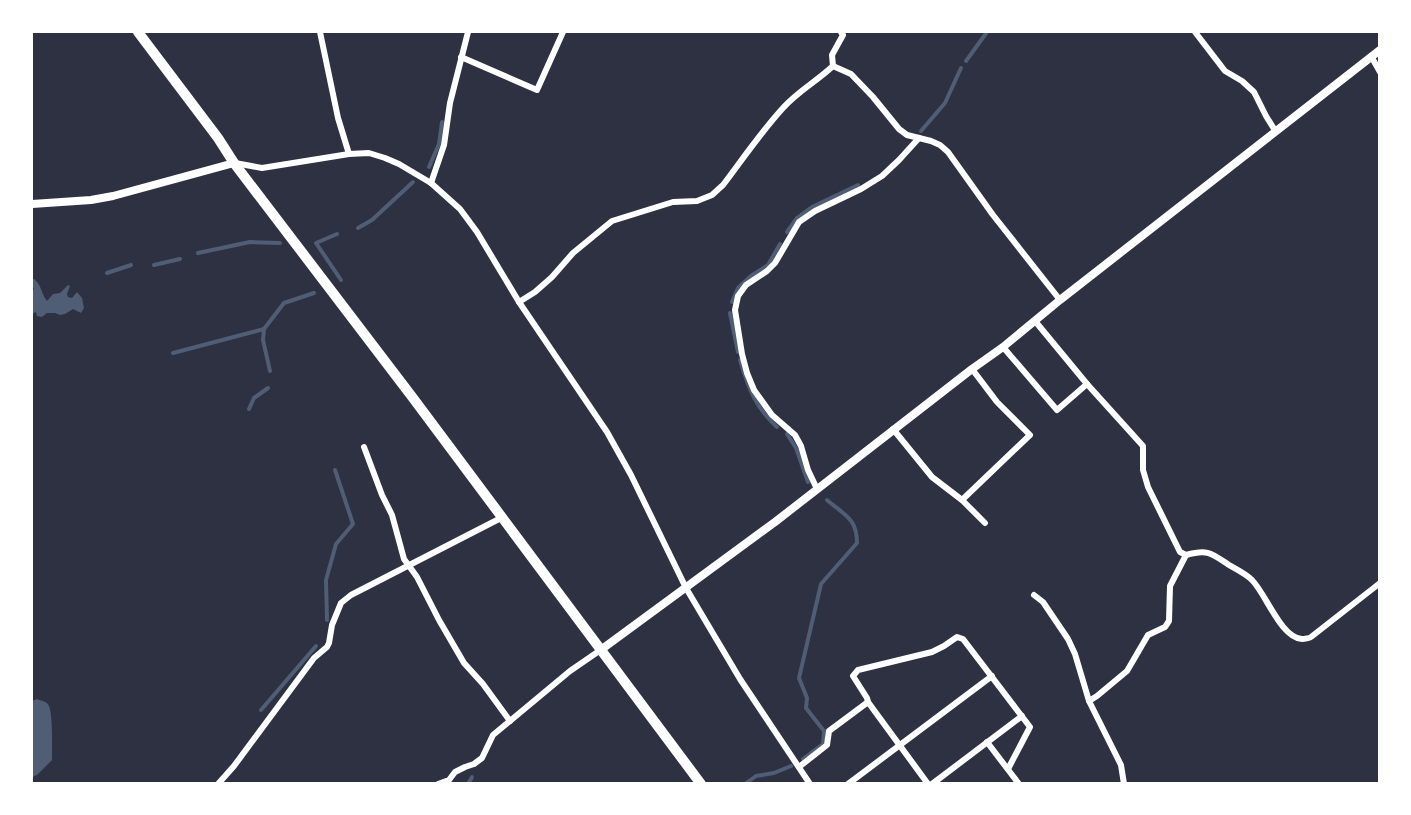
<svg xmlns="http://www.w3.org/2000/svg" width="1411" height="815" font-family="'Open Sans',sans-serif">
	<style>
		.water { fill: #4f5d75 }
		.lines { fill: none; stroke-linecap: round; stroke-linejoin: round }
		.stream { stroke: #4f5d75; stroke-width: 4 }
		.minor { stroke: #fff; stroke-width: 6 }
		.tertiary { stroke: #fff; stroke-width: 8 }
		.secondary { stroke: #fff; stroke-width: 8 }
		.trunk { stroke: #fff; stroke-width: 10 }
	</style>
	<rect width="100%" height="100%" fill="#2d3142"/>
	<g class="water">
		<path d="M 32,279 L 34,279 C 42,285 41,294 47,301 L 53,294 L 60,293 L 68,285 L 70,286 L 67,294 L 68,297 L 72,298 L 77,292 L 82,298 L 84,308 L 81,313 L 73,309 L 65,314 L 60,315 L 55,313 L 47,313 L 42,317 L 37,316 L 36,312 L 32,314 L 32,292 L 34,289 L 32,285 Z"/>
		<path d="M 37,699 C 41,701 47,701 49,706 C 53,716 52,747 52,760 L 37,775 L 32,777 L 32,701 Z"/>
	</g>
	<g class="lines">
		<g class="stream">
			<path d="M 966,61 L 987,32"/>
			<path d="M 921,131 L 945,103 L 961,68"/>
			<path d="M 429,167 L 439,144 L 442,122"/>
			<path d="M 358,228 L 372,220 L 413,182"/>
			<path d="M 787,232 L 797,218 L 812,207 L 858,185"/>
			<path d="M 337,234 L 316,243 L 341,280"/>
			<path d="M 198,253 L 250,242 L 280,243"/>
			<path d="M 154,265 L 180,259"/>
			<path d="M 107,273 L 131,265"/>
			<path d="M 732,302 L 738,288 L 751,276 L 768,265 L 780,244"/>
			<path d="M 730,313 L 738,352"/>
			<path d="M 173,353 L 264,329"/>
			<path d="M 740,360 C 748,387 755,407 777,427"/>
			<path d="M 270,371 L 263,340 L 264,329 L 284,303 L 314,293"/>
			<path d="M 249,409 L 254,398 L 268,388"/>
			<path d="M 787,434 L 796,448 L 808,482"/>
			<path d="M 327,620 L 326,580 L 336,544 L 353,524 L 335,470"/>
			<path d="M 261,710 L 316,646"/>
			<path d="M 803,759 L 823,744 L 824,731 L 806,708 L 807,698 L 799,678 L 821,584 L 857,543 C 857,518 844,515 827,500"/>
			<path d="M 468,784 L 472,777"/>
			<path d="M 745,784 L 756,776 L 774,773 L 791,766"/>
		</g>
		<g class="minor">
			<path d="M 320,32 L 338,118 L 349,154"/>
			<path d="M 1195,32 L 1225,71 L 1242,81 L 1254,92 L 1266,116 L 1276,132"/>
			<path d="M 1371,56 L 1380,72"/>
			<path d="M 461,57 L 537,90 L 563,32"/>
			<path d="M 833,66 L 851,74 L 873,97 L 899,129 L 907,135 L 931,141 L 940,145 L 948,152 L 993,215 L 1060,300"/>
			<path d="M 235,163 L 262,168 L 349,154 L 369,153 L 385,158 L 399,164 L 431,183 L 460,209 L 477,232 L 519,302 L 607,432 L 631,475 L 686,588 L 740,679 L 810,784"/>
			<path d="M 431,183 L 444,145 L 450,103 L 468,32"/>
			<path d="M 519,302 L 535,292 L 552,277 L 573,253 L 612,221 L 673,202 L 697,201 L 712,195 L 723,185 C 742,160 761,132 783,108 C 797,92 817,81 833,66 L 832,55 L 843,35 L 841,32"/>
			<path d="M 1035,321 L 1087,384 L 1143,446 L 1143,470 L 1148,487 L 1180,552 L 1186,555 C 1208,549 1211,553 1229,565 C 1236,569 1246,574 1252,580 C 1266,594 1281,638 1302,639 C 1304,639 1310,638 1311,637 L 1380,583"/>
			<path d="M 1003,347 L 1057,410 L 1087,384"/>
			<path d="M 893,429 L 932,477 L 962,500 L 985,523"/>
			<path d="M 364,447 L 382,495 L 392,515 L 404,559 L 417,577 L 439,620 L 464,663 L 483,684 L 510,721"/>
			<path d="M 817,489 L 808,470 L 801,446 L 795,435 L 772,415 L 754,390 L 747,373 L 742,354 L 735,310 L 738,296 L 746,285 L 767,271 L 775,263 L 799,222 L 815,211 L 861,189 L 882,176 L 899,160 L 919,138"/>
			<path d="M 962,500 L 1030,435 L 997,402 L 972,369"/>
			<path d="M 1034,595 L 1043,602 L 1068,639 L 1075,654 L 1089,701 L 1121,765 L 1124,784"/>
			<path d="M 1089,701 L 1097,696 L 1127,671 L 1148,635 L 1165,627 L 1169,621 L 1170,586 L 1186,555"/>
			<path d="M 868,702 L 867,698 L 853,676 L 858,670 L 932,652 L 944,646 L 957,637 L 963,639 L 1030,727 L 1008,769"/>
			<path d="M 987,742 L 1019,784"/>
			<path d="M 799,767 L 827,745 L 829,731 L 868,702 L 928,784"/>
			<path d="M 218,784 L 234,766 L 314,658 L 327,647 L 329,643 L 332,625 L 341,603 L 351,595 L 501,518"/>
			<path d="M 438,784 L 449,780 L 455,772 L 465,767 L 474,764 L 482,758 L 493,735 L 570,671 L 602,649"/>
			<path d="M 848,784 L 992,676"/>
			<path d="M 932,784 L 1022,716"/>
		</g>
		<path class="tertiary" d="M 32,204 L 91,200 L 113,196 L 234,163"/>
		<path class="secondary" d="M 602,649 L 775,522 L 972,369 L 1003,347 L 1060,300 L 1380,50"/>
		<path class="trunk" d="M 138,32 L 218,138 L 234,163 L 413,398 L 701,784"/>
	</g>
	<rect width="1411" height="815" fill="none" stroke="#ffffff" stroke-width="66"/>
</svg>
